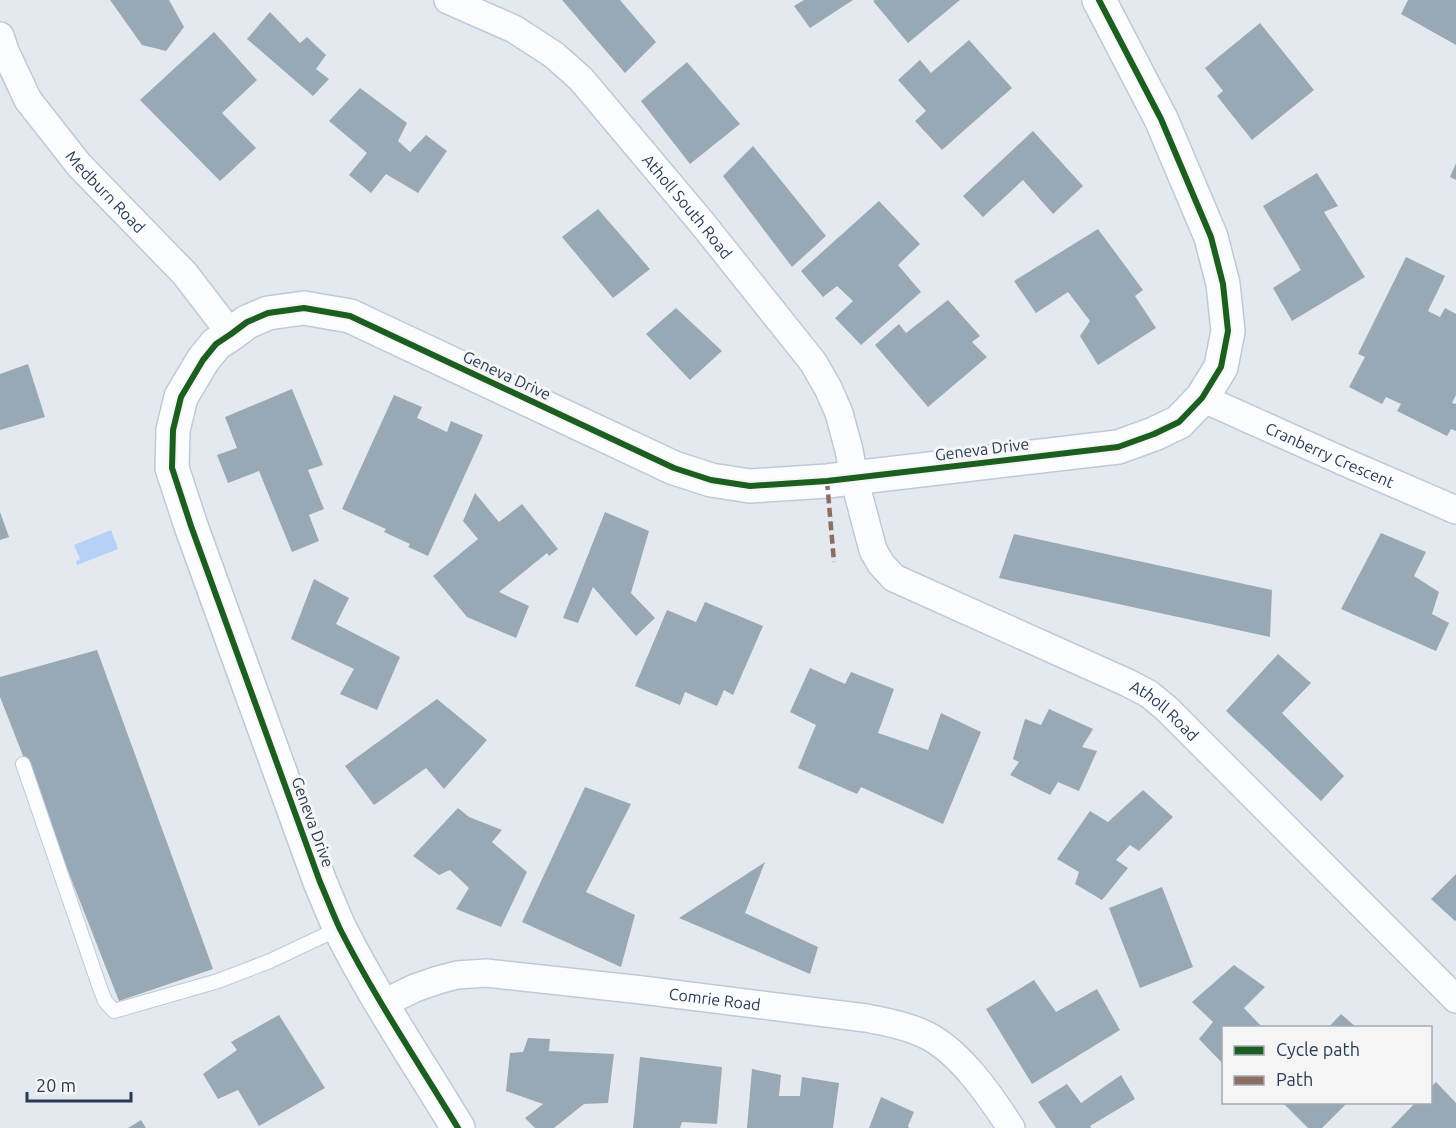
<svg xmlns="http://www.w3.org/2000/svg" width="1456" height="1128" font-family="Ubuntu,sans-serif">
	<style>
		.water { fill: #b5d1f8 }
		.building { fill: #98a9b5 }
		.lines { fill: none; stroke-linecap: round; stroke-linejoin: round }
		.lane-casing { stroke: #bec9d8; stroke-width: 16 }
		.street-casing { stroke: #bec9d8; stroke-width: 30 }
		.secondary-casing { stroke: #bec9d8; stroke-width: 36 }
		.lane { stroke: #fbfcfd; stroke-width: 14 }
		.street { stroke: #fbfcfd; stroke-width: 27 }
		.secondary { stroke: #fbfcfd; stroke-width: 33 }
		.quiet { stroke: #8d6e63; stroke-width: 4.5; stroke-dasharray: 9 4.5; stroke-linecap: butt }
		.cycleway-casing { stroke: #f5f5f5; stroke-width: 10 }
		.cycleway { stroke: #1b5e20; stroke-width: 6 }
		.labels { text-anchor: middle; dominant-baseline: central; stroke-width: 6; stroke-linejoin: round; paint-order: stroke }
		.street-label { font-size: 16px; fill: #293b54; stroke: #f5f5f5 }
	</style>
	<rect width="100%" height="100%" fill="#e4e9f0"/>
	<path class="water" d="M 111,530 L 118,549 L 77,565 L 76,561 L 80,559 L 74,545 Z"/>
	<g class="building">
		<path d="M 110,0 L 169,0 L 184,27 L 166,51 L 142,45 Z"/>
		<path d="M 562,0 L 620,0 L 656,42 L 625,73 Z"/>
		<path d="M 804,0 L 853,0 L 810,28 L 794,6 Z"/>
		<path d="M 875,0 L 960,0 L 908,43 L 873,1 Z"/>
		<path d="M 1408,0 L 1456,0 L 1456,45 L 1401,14 Z"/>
		<path d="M 270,12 L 300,43 L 307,37 L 326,55 L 316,69 L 329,79 L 313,96 L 247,39 Z"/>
		<path d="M 1260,23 L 1314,90 L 1252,140 L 1217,96 L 1223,91 L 1205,68 Z"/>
		<path d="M 214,32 L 257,80 L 222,113 L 256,148 L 220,181 L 140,100 Z"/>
		<path d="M 969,40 L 1012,88 L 942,150 L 915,121 L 926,111 L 898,80 L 920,60 L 931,73 Z"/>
		<path d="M 687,62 L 740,124 L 690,164 L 641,101 Z"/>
		<path d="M 360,88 L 407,123 L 398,141 L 410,152 L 426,135 L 447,151 L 418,193 L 386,174 L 371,193 L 349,175 L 367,153 L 329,121 Z"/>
		<path d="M 1033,131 L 1083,186 L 1053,214 L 1023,180 L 983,217 L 963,196 Z"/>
		<path d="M 753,146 L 826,236 L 792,267 L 723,176 Z"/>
		<path d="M 1456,163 L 1456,180 L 1450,177 Z"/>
		<path d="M 1317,173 L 1338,206 L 1324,212 L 1365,277 L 1292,321 L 1273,288 L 1301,270 L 1263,206 Z"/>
		<path d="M 879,201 L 920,244 L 898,265 L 921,292 L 861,345 L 835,318 L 853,301 L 837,286 L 823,297 L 801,271 Z"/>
		<path d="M 598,209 L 650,269 L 613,298 L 562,237 Z"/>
		<path d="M 1098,229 L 1143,290 L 1135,296 L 1156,328 L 1098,365 L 1080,336 L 1090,321 L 1068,292 L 1036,313 L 1014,281 Z"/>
		<path d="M 1406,257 L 1445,276 L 1428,311 L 1440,317 L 1445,308 L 1456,314 L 1456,395 L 1452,403 L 1456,404 L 1456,431 L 1451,429 L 1447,436 L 1397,411 L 1401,404 L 1386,397 L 1382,404 L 1349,387 L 1365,357 L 1358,354 Z"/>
		<path d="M 948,300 L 980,336 L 972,342 L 987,357 L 928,407 L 875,345 L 899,324 L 906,333 Z"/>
		<path d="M 676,308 L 722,351 L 690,380 L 646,334 Z"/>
		<path d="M 28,364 L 45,417 L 0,430 L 0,374 Z"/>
		<path d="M 292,389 L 323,465 L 308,470 L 324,509 L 309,515 L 319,541 L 292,552 L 259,471 L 228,483 L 217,455 L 237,448 L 225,417 Z"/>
		<path d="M 394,395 L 422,407 L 417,418 L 447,432 L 451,421 L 483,435 L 428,556 L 408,547 L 410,544 L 384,532 L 386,529 L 342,509 Z"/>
		<path d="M 475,493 L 499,522 L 522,504 L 558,549 L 549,556 L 547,553 L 499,592 L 529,606 L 516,638 L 467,617 L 433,576 L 478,539 L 463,521 Z"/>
		<path d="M 0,512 L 9,537 L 0,540 Z"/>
		<path d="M 605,512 L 649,531 L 631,593 L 655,618 L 636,636 L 593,587 L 578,623 L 563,618 Z"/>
		<path d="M 1381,533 L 1426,552 L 1414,576 L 1439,592 L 1432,614 L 1449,623 L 1436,651 L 1341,609 Z"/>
		<path d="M 1014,534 L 1272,590 L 1270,637 L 999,578 Z"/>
		<path d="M 314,579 L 349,598 L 336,624 L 400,657 L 377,710 L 340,694 L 354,669 L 291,639 Z"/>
		<path d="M 705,602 L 763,626 L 733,695 L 724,690 L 717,706 L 685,692 L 680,705 L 635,686 L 667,610 L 696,622 Z"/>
		<path d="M 97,650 L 213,969 L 119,1001 L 0,697 L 0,677 Z"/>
		<path d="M 1278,654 L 1311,683 L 1282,713 L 1344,776 L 1321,801 L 1226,711 Z"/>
		<path d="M 810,668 L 845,684 L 851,672 L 894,689 L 878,733 L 928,750 L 941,713 L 981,732 L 943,824 L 861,787 L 857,794 L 798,768 L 816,725 L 790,712 Z"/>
		<path d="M 437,699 L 487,740 L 444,789 L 426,768 L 374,805 L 345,766 Z"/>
		<path d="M 1049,709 L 1093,729 L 1082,747 L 1097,751 L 1079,791 L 1058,782 L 1050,795 L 1010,775 L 1019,762 L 1013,759 L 1025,719 L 1041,725 Z"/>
		<path d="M 585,787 L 631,804 L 586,892 L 635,915 L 621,967 L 522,922 Z"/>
		<path d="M 1143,790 L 1173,817 L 1139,851 L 1130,845 L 1116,860 L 1128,868 L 1102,900 L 1075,884 L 1079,872 L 1057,859 L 1090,811 L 1108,822 Z"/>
		<path d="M 458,808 L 469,817 L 502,830 L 492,842 L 527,872 L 501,927 L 456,909 L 469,888 L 450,870 L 439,875 L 413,856 Z"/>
		<path d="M 765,862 L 745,913 L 818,947 L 810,974 L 679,918 Z"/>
		<path d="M 1456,874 L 1456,920 L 1455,921 L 1431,899 Z"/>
		<path d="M 1162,887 L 1193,967 L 1140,988 L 1109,908 Z"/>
		<path d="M 1234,965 L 1265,987 L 1244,1008 L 1263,1028 L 1224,1028 L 1224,1065 L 1199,1039 L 1213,1022 L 1192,1002 Z"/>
		<path d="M 1034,980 L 1056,1012 L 1097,989 L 1120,1030 L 1032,1084 L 986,1009 Z"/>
		<path d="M 1341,1014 L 1357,1028 L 1328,1028 Z"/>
		<path d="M 279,1015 L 325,1088 L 259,1126 L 238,1090 L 218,1099 L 203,1074 L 237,1050 L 231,1042 Z"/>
		<path d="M 528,1038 L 550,1039 L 549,1051 L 614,1054 L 608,1103 L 584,1104 L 554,1128 L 535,1128 L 525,1118 L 543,1104 L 506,1091 L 510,1053 L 523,1052 Z"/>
		<path d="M 640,1057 L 722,1067 L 717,1124 L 682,1122 L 680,1128 L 633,1128 Z"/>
		<path d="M 752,1069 L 781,1075 L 779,1096 L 800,1096 L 802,1077 L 839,1083 L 833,1128 L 747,1128 Z"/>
		<path d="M 1121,1075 L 1135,1099 L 1090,1126 L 1091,1128 L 1056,1128 L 1038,1102 L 1067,1084 L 1081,1103 Z"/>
		<path d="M 1436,1082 L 1456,1103 L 1456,1128 L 1391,1128 L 1416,1102 L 1430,1102 L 1430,1088 Z"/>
		<path d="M 881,1097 L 914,1112 L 908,1126 L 909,1128 L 869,1128 Z"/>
		<path d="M 1282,1102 L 1348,1102 L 1322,1128 L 1308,1128 Z"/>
		<path d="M 141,1120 L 146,1128 L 128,1128 Z"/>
	</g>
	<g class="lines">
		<defs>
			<path id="lane" d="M 23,764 L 100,988 L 105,1001 L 114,1011 L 218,981 L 270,961 L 340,928"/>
			<g id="street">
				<path id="s1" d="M 448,0 L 514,29 L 554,55 L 581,79 L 702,223 L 813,362 L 828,388 L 839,413 L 849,450 L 854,478 L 873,550 L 881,564 L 894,578 L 1128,683 L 1149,694 L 1167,709 L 1456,999"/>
				<path id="s2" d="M 0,36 L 5,51 L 28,100 L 79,165 L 185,274 L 231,334"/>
				<path id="s3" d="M 1202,398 L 1347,463 L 1456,510"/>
				<path id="s4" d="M 382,1004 L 415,988 L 438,980 L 457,975 L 486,973 L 642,990 L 866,1018 C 887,1022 908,1026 928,1036 C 961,1053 991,1097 1011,1128"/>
			</g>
			<path id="secondary" d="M 458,1128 C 418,1062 375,998 340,929 C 333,914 327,898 320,882 L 191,526 L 172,468 L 173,430 L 181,397 L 203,360 L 216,344 L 231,334 L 247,322 L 268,313 L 304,308 L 350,316 L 674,468 L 711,480 L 750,486 L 827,481 L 1118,447 L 1154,434 L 1179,422 L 1202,398 L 1221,367 L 1228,331 L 1223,284 L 1211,237 L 1161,119 L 1099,0"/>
		</defs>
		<use href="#lane" class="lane-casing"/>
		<use href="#street" class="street-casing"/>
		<use href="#secondary" class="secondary-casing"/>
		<use href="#lane" class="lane"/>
		<use href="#street" class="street"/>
		<use href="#secondary" class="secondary"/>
		<path class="quiet" d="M 827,481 L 834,562"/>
		<defs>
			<path id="cycleway" d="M 458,1128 C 418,1062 375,998 340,929 C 333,914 327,898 320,882 L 191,526 L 172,468 L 173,430 L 181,397 L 203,360 L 216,344 L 231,334 L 247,322 L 268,313 L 304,308 L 350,316 L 674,468 L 711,480 L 750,486 L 827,481 L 1118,447 L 1154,434 L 1179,422 L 1202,398 L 1221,367 L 1228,331 L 1223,284 L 1211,237 L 1161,119 L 1099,0"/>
		</defs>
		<use href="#cycleway" class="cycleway-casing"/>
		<use href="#cycleway" class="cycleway"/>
	</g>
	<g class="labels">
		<g class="street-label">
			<text stroke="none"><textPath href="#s2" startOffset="190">Medburn Road</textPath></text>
			<text stroke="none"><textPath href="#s1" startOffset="322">Atholl South Road</textPath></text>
			<text transform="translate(507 375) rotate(25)">Geneva Drive</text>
			<text transform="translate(982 449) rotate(-7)">Geneva Drive</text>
			<text stroke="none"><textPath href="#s3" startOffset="140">Cranberry Crescent</textPath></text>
			<text stroke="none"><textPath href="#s1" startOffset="1058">Atholl Road</textPath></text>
			<text transform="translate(313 822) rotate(70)">Geneva Drive</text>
			<text stroke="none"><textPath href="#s4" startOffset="340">Comrie Road</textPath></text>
		</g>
	</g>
	<rect x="1222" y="1026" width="210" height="78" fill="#f5f5f5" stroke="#a3abb5" stroke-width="1.5"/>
	<rect x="1234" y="1046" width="30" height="9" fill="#1b5e20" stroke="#a3abb5" stroke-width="1.5"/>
	<text x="1276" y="1056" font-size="18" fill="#293b54">Cycle path</text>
	<rect x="1234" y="1076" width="30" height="9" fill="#8d6e63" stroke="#a3abb5" stroke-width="1.5"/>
	<text x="1276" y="1086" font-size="18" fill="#293b54">Path</text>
	<path d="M27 1092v9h104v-9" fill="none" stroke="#293b54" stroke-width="3"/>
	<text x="36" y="1092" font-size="18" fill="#293b54" stroke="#f5f5f5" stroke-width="4.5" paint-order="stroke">20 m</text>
</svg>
